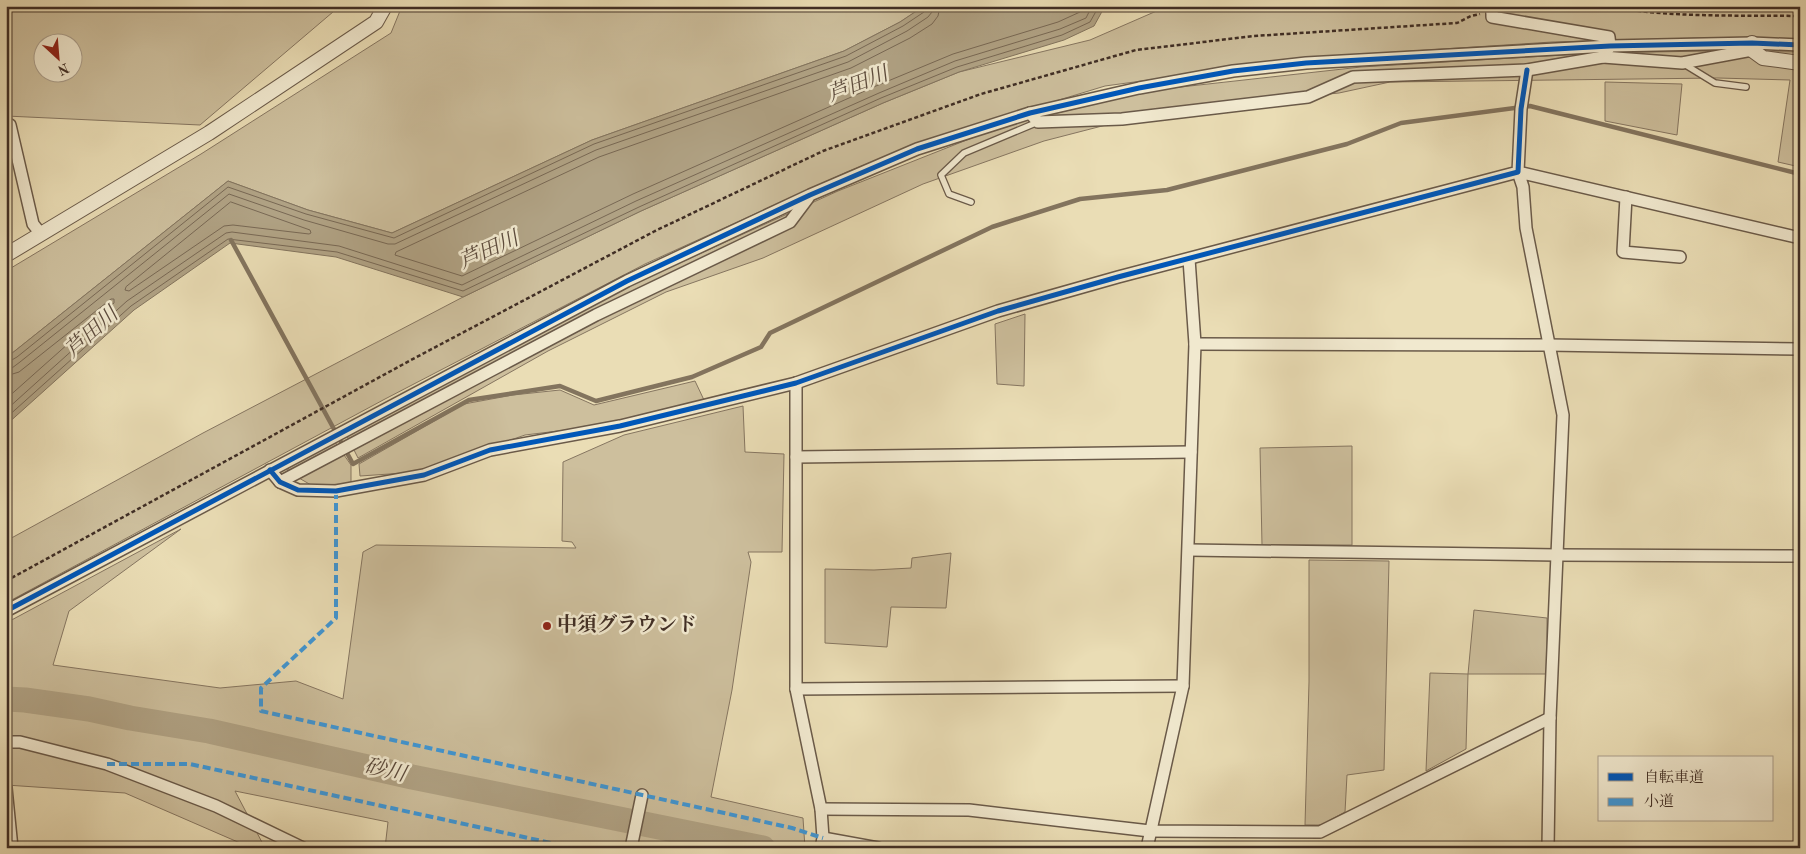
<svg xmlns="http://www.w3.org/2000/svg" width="1806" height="854" font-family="'Old Standard TT','Noto Serif JP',serif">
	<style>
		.green { fill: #cdbf9d; stroke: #867661; fill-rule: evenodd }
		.water { fill: #b0a284; stroke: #83745e }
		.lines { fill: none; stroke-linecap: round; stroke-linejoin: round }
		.shore { stroke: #786854; stroke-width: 1 }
		.stream { stroke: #83745e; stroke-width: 4.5 }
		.river { stroke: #b0a284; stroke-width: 25 }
		.service-casing { stroke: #6a5a49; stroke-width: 8 }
		.minor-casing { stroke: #6a5a49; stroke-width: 14 }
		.tertiary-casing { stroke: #6a5a49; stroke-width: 16 }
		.path { stroke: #402e25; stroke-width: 2.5; stroke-dasharray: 4 2.5; stroke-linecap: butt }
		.service { stroke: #f1e9cf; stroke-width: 5.5 }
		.minor { stroke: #f1e9cf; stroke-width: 11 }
		.tertiary { stroke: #f1e9cf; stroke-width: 14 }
		.minor-bridge-casing { stroke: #6a5a49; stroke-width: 14; stroke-linecap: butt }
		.minor-bridge { stroke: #f1e9cf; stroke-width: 11 }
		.quiet { stroke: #3f97d6; stroke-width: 4; stroke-dasharray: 8 4; stroke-linecap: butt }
		.cycleway-casing { stroke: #f1e9cf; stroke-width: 8 }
		.cycleway { stroke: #0057b8; stroke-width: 5 }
		.poi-dot { fill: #8f2418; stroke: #f1e9cf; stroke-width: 2 }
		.labels { text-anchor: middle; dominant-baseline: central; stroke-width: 5; stroke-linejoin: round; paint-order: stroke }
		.poi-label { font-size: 20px; font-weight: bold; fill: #402e25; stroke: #f1e9cf; text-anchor: start }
		.water-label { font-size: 21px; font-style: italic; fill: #5c4b3d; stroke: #f1e9cf }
	</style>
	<rect width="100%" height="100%" fill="#eaddb5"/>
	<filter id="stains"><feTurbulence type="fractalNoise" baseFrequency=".004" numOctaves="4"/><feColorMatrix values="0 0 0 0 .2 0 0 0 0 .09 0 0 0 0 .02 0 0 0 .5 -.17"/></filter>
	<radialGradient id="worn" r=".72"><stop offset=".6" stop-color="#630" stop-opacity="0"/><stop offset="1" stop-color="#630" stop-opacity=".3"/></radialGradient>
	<g class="green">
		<path d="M 6,6 L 340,6 L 200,125 L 6,116 ZM 42,42 L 72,42 L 72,72 L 42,72 Z"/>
		<path d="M 402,6 L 924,6 L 900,22 L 844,51 L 592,140 L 392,233 L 308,210 L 228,181 L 6,358 L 6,271 L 201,154 L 391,33 Z"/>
		<path d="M 1168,6 L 1800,6 L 1800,40 L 1697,38 L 1552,42 L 1318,57 L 1105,86 L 921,142 L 847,172 L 645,264 L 385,399 L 6,603 L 6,541 L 203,433 L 463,297 L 641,211 L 883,103 L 959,72 L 1090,40 Z"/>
		<path d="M 1708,51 L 1800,52 L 1800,167 L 1778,162 L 1790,80 L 1718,78 L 1390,82 L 1339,93 L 1160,111 L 1044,141 L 923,184 L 763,258 L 666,292 L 548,351 L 358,458 L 347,436 L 635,283 L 838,191 L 1002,126 L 1154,90 L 1361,67 L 1597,53 Z"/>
		<path d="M 1605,82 L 1682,84 L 1677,135 L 1605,121 Z"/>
		<path d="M 1025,314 L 1024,386 L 997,384 L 995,324 Z"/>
		<path d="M 695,381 L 704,400 L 607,425 L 525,435 L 419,472 L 360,476 L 359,464 L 464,404 L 513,395 L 560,390 L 594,405 Z"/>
		<path d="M 743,406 L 745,452 L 784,454 L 782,552 L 748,552 L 751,562 L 732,690 L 711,797 L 803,818 L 805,848 L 385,848 L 388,822 L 235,791 L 265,848 L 236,848 L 247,846 L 125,793 L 6,785 L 6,623 L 181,529 L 69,611 L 53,665 L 220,688 L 296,681 L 343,699 L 363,552 L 376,545 L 576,548 L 572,542 L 562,541 L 563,462 L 624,435 Z"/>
		<path d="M 335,442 L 351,465 L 351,484 L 311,485 L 287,471 L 291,464 Z"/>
		<path d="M 1352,446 L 1352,545 L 1262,545 L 1260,448 Z"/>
		<path d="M 951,553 L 946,608 L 891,607 L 887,647 L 825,643 L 825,569 L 874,570 L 911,568 L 912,558 Z"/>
		<path d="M 1309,560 L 1389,561 L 1384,770 L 1347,775 L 1345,812 L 1321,825 L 1305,825 L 1309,682 Z"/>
		<path d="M 1474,610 L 1547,618 L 1547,674 L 1468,674 L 1466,749 L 1426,771 L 1430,673 L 1468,674 Z"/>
	</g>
	<path class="water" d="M 924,6 L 1105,6 L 1094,26 L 1064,40 L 959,72 L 883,103 L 641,211 L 463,297 L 336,257 L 230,243 L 134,310 L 6,425 L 6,358 L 228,181 L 308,210 L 392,233 L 592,140 L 844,51 L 900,22 Z"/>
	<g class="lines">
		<g class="shore">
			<path d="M 940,6 L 938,16 L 932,24 L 910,38 L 851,68 L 599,157 L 396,252 L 395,255 L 462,276 L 633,194 L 876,86 L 953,54 L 1058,22 L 1080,12 L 1084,6"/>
			<path d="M 231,202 L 310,230 L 311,233 L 309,234 L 233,225 L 224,226 L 129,291 L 125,290 L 126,287 Z"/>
			<path d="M 6,362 L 10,361 L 17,357 L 228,187 L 306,214 L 394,238 L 594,144 L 846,56 L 903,26 L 924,12 L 926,6"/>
			<path d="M 6,368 L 12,368 L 20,362 L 229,194 L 304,220 L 388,244 L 395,244 L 596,150 L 848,62 L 907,31 L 928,17 L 932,12 L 933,6"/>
			<path d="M 6,376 L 19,372 L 111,299 L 114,299 L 114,303 L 6,399"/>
			<path d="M 6,410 L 127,301 L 226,233 L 232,232 L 339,246 L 462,285 L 636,201 L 879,93 L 955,61 L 1060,29 L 1086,18 L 1092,6"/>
			<path d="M 6,418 L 131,306 L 228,239 L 337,252 L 463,291 L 639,207 L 881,98 L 957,67 L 1062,35 L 1090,22 L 1099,6"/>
		</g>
		<path class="stream" d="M 231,240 L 353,464 L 469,400 L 560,386 L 596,401 L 692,377 L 761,347 L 770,333 L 992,227 L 1080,199 L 1167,190 L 1347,144 L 1401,123 L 1530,106 L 1800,174"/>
		<path class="river" d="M 6,699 L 25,700 L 89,709 L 130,718 L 209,731 L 412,777 L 763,848"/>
		<defs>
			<g id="service">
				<path d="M 1684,64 L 1715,83 L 1746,87"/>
				<path d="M 971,202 L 949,194 L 941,175 L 964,153 L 1038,122"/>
			</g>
			<g id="minor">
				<path d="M 1603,57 L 1682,63 L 1752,50"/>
				<path d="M 1030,113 L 1038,122 L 1122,119 L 1308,97 L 1353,77 L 1527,70 L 1603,57 L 1610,46 L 1609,37 L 1492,17 L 1492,12"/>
				<path d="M 10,125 L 33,224 L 41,234"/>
				<path d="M 1626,197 L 1623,252 L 1680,257"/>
				<path d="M 1195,344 L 1548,345 L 1800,349"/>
				<path d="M 796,383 L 796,689 L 821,809 L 823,838 L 821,848"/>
				<path d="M 796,457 L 1191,452"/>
				<path d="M 270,470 L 280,482 L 298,490 L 336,491 L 424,475 L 490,450 L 620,426 L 796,383 L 998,311 L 1118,277 L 1518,172 L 1521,109 L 1527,70"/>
				<path d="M 280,482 L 596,315 L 790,222 L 808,198"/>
				<path d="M 1189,550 L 1557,555 L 1800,556"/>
				<path d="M 6,611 L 627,281 L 810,195 L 917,149 L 1030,113 L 1139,88 L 1233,71 L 1306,63 L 1610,46 L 1752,43 L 1800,45"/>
				<path d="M 796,689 L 1183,686"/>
				<path d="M 6,742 L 20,742 L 107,764 L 216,806 L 303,848"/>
				<path d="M 6,788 L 12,848"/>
				<path d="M 821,809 L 969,810 L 1150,831 L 1320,832 L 1550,718"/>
				<path d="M 823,838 L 878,848"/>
				<path d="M 631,848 L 642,795"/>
				<path d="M 1147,848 L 1183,686 L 1195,344 L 1189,259"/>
				<path d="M 1548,848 L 1550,718 L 1563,415 L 1526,228 L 1523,187 L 1518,172 L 1800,238"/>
			</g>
			<g id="tertiary">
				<path d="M 1752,43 L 1752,50 L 1763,58 L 1800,63"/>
				<path d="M 6,255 L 209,133 L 376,22 L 385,6"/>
			</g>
		</defs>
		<use href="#service" class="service-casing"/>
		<use href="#minor" class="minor-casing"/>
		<use href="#tertiary" class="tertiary-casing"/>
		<g class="path">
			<path d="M 1605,6 C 1669,18 1735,15 1800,16"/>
			<path d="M 1525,9 L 1571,6"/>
			<path d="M 6,581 L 411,360 L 655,231 L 823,151 L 981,94 L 1136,50 L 1254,36 L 1457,23 L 1471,16 L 1480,14"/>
		</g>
		<use href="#service" class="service"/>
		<use href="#minor" class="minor"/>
		<use href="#tertiary" class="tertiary"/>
		<defs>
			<path id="minor-bridge" d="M 1492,6 L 1492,12"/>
		</defs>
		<use href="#minor-bridge" class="minor-bridge-casing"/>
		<use href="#minor-bridge" class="minor-bridge"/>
		<g class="quiet">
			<path d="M 336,491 L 336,618 L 261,688 L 261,711 L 792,828 L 823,838"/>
			<path d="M 107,764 L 190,764 L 574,848"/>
		</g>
		<defs>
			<g id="cycleway">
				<path d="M 270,470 L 280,482 L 298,490 L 336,491 L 424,475 L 490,450 L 620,426 L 796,383 L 998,311 L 1118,277 L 1518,172 L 1521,109 L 1527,70"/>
				<path d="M 6,611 L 627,281 L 810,195 L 917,149 L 1030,113 L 1139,88 L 1233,71 L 1306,63 L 1610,46 L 1752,43 L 1800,45"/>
			</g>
		</defs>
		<use href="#cycleway" class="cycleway-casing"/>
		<use href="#cycleway" class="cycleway"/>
	</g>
	<circle class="poi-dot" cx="547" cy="626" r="5"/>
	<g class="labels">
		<g class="poi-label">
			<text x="557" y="626">中須グラウンド</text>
		</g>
		<g class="water-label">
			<text transform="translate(858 85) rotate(-21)">芦田川</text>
			<text transform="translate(489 251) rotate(-24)">芦田川</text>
			<text transform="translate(92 333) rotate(-42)">芦田川</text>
			<text transform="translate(385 771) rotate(13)">砂川</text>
		</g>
	</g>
	<rect width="1806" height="854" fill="none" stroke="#eaddb5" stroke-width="25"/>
	<rect x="8" y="8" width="1791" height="839" fill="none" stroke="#402e25" stroke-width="2.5"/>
	<rect x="12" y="12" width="1781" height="829" fill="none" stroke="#402e25"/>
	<rect x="1598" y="756" width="175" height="65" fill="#f1e9cf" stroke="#aa9e8b"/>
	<rect x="1608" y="773" width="25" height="8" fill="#0057b8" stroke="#aa9e8b"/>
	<text x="1644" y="782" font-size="15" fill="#402e25">自転車道</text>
	<rect x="1608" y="798" width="25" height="8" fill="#3f97d6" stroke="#aa9e8b"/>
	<text x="1644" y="806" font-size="15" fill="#402e25">小道</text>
	<g transform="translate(58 58) rotate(154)"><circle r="24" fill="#f1e9cf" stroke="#aa9e8b"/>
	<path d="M0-4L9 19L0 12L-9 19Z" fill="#8f2418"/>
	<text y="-8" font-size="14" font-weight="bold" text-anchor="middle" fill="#402e25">N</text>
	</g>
	<rect width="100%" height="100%" filter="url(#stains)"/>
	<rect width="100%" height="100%" fill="url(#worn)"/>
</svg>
